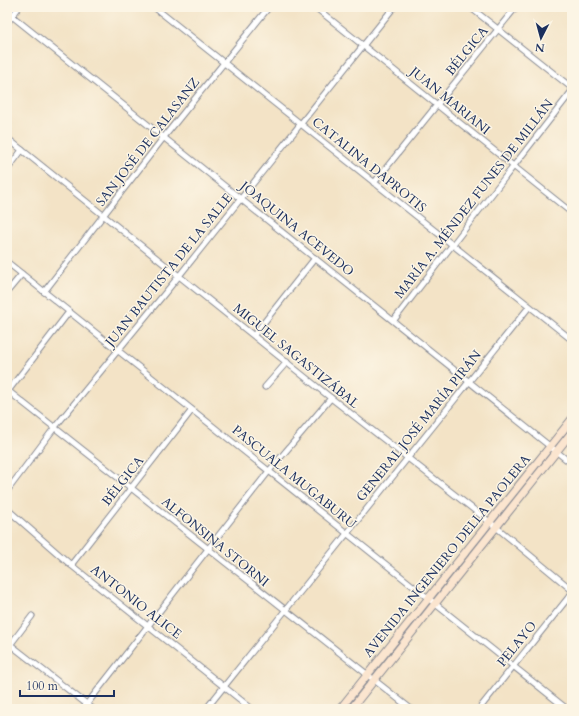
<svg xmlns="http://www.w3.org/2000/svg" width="579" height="716" font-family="Cardo,serif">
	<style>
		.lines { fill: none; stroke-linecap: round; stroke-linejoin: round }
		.street-casing { stroke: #878992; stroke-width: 7 }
		.secondary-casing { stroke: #878992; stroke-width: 9 }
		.street { stroke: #fff; stroke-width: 5 }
		.secondary { stroke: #fbe5cf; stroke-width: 7 }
		.labels { text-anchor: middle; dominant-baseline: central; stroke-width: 3; stroke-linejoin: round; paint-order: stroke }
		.street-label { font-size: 13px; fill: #1b2f5e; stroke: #fcf5e5 }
	</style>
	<rect width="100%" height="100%" fill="#fcf5e5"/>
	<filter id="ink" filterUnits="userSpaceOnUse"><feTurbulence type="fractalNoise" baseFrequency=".025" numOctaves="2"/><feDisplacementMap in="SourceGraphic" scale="8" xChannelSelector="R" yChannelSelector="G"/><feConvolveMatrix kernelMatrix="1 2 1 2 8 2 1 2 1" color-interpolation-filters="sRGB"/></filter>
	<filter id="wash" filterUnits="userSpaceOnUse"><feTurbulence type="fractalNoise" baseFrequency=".012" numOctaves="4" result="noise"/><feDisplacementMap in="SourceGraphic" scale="16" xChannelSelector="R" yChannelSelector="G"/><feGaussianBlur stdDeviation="0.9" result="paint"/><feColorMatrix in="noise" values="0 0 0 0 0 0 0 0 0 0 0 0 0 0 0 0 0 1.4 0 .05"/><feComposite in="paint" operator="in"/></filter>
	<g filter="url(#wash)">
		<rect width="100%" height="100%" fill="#f3e3c6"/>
	</g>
	<g filter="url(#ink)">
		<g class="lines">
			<defs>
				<g id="street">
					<path d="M 154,7 L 572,340"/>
					<path d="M 315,7 L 572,213"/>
					<path d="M 470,7 L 572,88"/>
					<path d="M 7,12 L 572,464"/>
					<path d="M 7,23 L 19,7"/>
					<path d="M 7,138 L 331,398 L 496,527 L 572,590"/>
					<path d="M 7,170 L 22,150"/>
					<path d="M 374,183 L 516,7"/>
					<path d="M 7,262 L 567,709"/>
					<path d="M 7,292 L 22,274"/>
					<path d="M 44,292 L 164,137 L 269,7"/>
					<path d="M 394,320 L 572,91"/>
					<path d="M 254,335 L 315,258"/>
					<path d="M 265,387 L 287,362"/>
					<path d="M 7,390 L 411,709"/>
					<path d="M 8,391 L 69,312"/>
					<path d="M 7,491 L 55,427 L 179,276 L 394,7"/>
					<path d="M 7,509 L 71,565 L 252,709"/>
					<path d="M 71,565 L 192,410"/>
					<path d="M 7,642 L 93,709"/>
					<path d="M 7,649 L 32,616"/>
					<path d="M 83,709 L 269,471 L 331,398"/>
					<path d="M 206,709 L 529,307"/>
					<path d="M 479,709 L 572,593"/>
				</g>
				<g id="secondary">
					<path d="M 340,709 L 572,419"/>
					<path d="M 351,709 L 572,432"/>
				</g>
			</defs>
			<use href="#street" class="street-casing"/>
			<use href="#secondary" class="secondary-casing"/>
			<use href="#street" class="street"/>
			<use href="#secondary" class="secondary"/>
		</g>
	</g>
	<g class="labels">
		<g class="street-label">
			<text transform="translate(467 51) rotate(-51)">BÉLGICA</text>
			<text transform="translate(450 101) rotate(39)">JUAN MARIANI</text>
			<text transform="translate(148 142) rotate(-52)">SAN JOSÉ DE CALASANZ</text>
			<text transform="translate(369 165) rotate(39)">CATALINA DAPROTIS</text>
			<text transform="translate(474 199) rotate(-52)">MARÍA A. MÉNDEZ FUNES DE MILLÁN</text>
			<text transform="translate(297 229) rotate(39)">JOAQUINA ACEVEDO</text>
			<text transform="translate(169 270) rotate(-51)">JUAN BAUTISTA DE LA SALLE</text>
			<text transform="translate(296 356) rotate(39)">MIGUEL SAGASTIZÁBAL</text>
			<text transform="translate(419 426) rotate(-51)">GENERAL JOSÉ MARÍA PIRÁN</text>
			<text transform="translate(294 477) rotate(39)">PASCUALA MUGABURU</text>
			<text transform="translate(123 481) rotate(-52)">BÉLGICA</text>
			<text transform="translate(215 542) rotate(39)">ALFONSINA STORNI</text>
			<text transform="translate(447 556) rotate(-51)">AVENIDA INGENIERO DELLA PAOLERA</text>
			<text transform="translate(136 602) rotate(38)">ANTONIO ALICE</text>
			<text transform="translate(517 644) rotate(-51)">PELAYO</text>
		</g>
	</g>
	<rect width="579" height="716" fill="none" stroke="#fcf5e5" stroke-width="24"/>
	<g transform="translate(541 38) rotate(186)" stroke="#fcf5e5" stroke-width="3" paint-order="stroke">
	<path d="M0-3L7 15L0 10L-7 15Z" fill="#1b2f5e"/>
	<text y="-6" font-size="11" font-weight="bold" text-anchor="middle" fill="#1b2f5e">N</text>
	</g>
	<path d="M20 690v6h94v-6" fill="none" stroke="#1b2f5e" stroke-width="2"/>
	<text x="26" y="690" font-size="12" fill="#1b2f5e" stroke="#fcf5e5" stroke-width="3" paint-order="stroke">100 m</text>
</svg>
